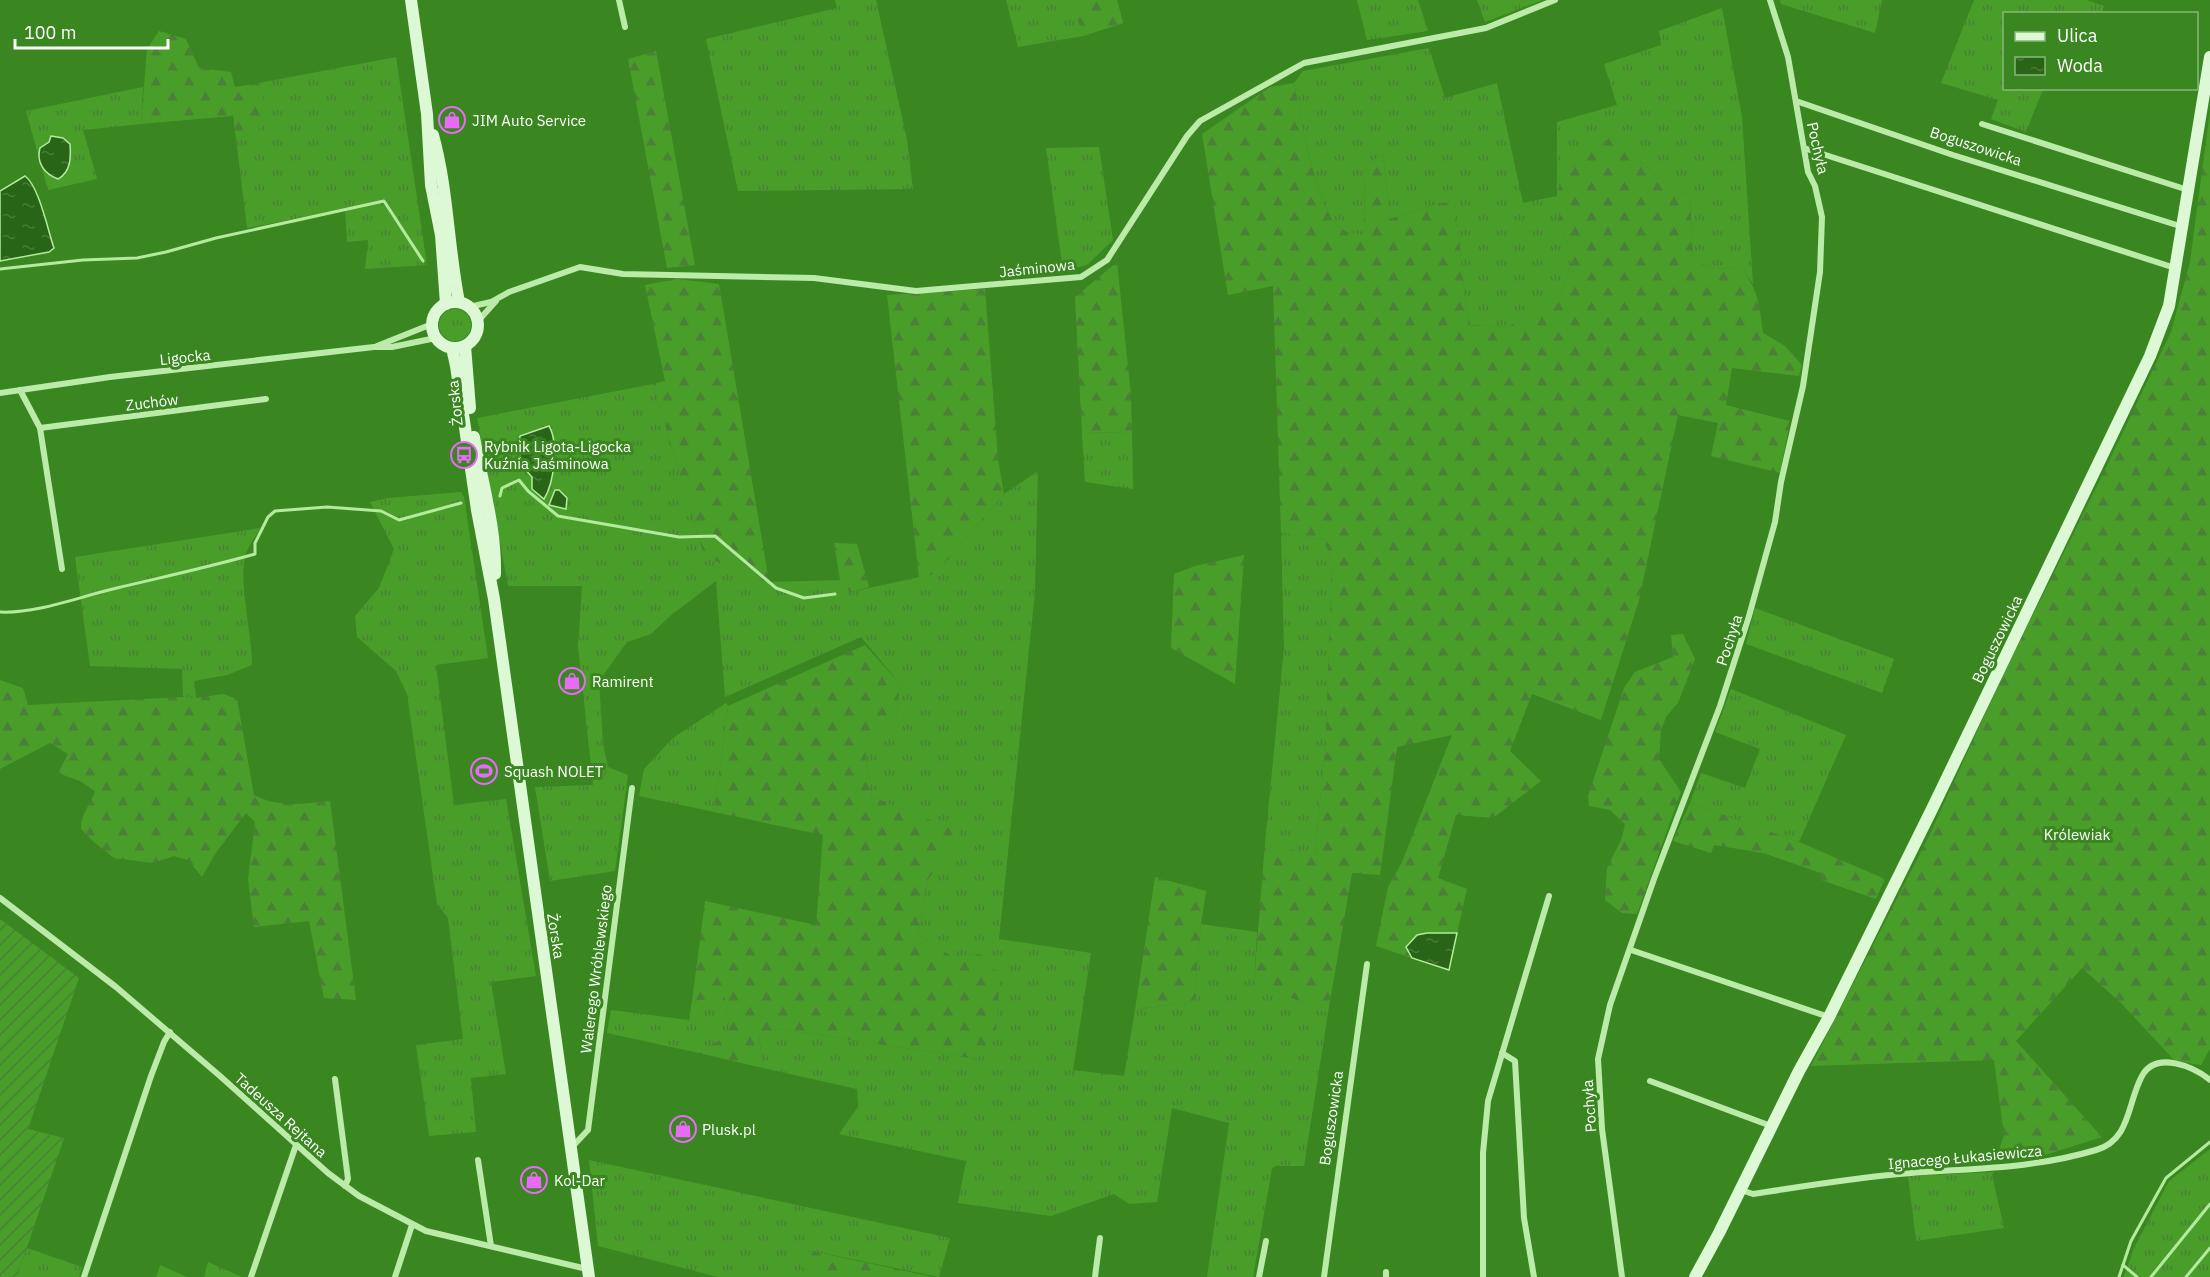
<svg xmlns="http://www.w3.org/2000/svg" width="2210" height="1277" font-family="'IBM Plex Sans',sans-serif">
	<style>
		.grass { fill: url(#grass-tufts) }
		.forest { fill: url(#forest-firs) }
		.garden { fill: url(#garden-furrows) }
		.water { fill: url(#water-ripples); stroke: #b3eb9d; stroke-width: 1.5 }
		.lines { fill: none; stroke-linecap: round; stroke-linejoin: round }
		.stream { stroke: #b3eb9d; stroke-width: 3 }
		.street { stroke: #bbeaa9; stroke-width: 6 }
		.secondary { stroke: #ddf8d4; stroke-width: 12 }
		.labels { text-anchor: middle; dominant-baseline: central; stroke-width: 6; stroke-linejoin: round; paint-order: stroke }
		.poi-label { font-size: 15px; fill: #fff; stroke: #3a8620; text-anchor: start }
		.street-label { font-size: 15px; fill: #fff; stroke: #3a8620 }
		.park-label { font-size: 15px; fill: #fdfffd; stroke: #3a8620 }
	</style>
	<defs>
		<pattern id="grass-tufts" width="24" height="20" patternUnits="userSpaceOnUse" patternTransform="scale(1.5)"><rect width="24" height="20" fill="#499e2a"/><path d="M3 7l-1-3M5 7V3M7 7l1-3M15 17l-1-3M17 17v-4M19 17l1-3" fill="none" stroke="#4a8136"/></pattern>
		<pattern id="forest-firs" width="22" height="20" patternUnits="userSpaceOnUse" patternTransform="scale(1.5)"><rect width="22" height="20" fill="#499e2a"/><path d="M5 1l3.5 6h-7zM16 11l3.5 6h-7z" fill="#4a8136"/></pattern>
		<pattern id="garden-furrows" width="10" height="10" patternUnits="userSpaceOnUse" patternTransform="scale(1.5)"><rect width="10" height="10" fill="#499e2a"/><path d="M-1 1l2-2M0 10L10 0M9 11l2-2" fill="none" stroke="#4a8136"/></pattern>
		<pattern id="water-ripples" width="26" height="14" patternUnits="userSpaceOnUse" patternTransform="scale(1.5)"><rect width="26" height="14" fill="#296516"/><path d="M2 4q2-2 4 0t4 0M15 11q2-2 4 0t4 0" fill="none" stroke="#497c39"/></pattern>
	</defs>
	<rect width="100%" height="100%" fill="#3a8620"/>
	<g class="grass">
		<path d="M 835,0 L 876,0 L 907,140 L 913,189 L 738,191 L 706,39 L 837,8 Z"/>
		<path d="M 1006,0 L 1117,0 L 1123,23 L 1083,36 L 1018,47 Z"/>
		<path d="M 1357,0 L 1418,0 L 1428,31 L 1367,40 Z"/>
		<path d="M 1477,0 L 1543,0 L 1485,22 Z"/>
		<path d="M 1780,0 L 1882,0 L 1875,33 L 1781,4 Z"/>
		<path d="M 1974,0 L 2086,0 L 2104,6 L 2102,13 L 2004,14 L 2004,88 L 2043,89 L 2026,132 L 1991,119 L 1998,100 L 1941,83 Z"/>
		<path d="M 1722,8 L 1742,117 L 1753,284 L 1741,267 L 1714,269 L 1693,261 L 1690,196 L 1670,187 L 1612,137 L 1580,158 L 1559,181 L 1559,225 L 1573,258 L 1561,295 L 1508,327 L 1468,325 L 1455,202 L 1440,203 L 1390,219 L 1383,153 L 1365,166 L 1364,235 C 1357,234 1346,233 1341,229 C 1317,212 1300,113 1294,83 L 1303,71 L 1429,48 L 1445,98 L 1497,83 L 1523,203 L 1557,196 L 1557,122 L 1617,105 L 1604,64 L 1661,45 L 1659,31 Z"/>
		<path d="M 396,57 L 427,265 L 365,269 L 368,240 L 347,242 L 345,209 L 247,228 L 236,139 L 257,132 L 263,95 L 259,83 Z"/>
		<path d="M 143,87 L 141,124 L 83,130 L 97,179 L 48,190 L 26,111 Z"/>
		<path d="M 1099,147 L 1113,240 L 1087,265 L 1063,271 L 1046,148 Z"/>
		<circle cx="455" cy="325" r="16"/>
		<path d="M 653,384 L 704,555 L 769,582 L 840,580 L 851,592 L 919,577 L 941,567 L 1004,494 L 1038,471 L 1035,592 L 999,939 L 1091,953 L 1073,1070 L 1124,1076 L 1135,1010 L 1194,1001 L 1201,924 L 1257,932 L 1254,982 L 1328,1013 L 1304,1166 L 1279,1166 L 1278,1165 L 1272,1168 L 1253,1277 L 1207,1277 L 1229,1123 L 1172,1108 L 1157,1202 L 1129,1204 L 1114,1194 L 1051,1216 L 958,1203 L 966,1161 L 839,1134 L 858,1107 L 857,1089 L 763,1068 L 759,1034 L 780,1029 L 977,1059 L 980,954 L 951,956 L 918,934 L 927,881 L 960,832 L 872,797 L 865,750 L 896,717 L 900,684 L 861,637 L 725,697 L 716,581 L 670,616 L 651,634 L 627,642 L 599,681 L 603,744 L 608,767 L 628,775 L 615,871 L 550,881 L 535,787 L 593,785 L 578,646 L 582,586 L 508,586 L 477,418 Z"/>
		<path d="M 1132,432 L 1133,489 L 1085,482 L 1082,433 Z"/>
		<path d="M 461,492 L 464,497 L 488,658 L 436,665 L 454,805 L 506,799 L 536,976 L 491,982 L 506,1074 L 471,1078 L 476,1132 L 429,1136 L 416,1045 L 463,1039 L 448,918 L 437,904 L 407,694 L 396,671 L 357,637 L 355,616 L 379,588 L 394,549 L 370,502 L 388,498 Z"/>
		<path d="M 260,528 C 256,537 247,547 245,557 C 239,584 252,635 252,665 L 227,675 L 194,681 L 196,698 L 183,697 L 182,669 L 90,666 L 75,557 Z"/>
		<path d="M 1281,533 L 1324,540 L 1332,561 L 1326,739 L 1315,856 L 1265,843 L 1284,648 Z"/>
		<path d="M 1755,608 L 1894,659 L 1882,693 L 1746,644 Z"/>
		<path d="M 1731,689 L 1846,735 L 1799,842 L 1690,803 L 1701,773 L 1745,788 L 1760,749 L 1715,732 Z"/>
		<path d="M 726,703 L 728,706 L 714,812 L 639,796 L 644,769 L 673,738 Z"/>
		<path d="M 725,996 L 730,1034 L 699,1053 L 607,1033 L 611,1010 L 689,1020 L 692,1001 Z"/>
		<path d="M 2210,1149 L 2210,1277 L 2124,1277 L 2134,1248 L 2169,1181 Z"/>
		<path d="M 589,1160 L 950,1238 L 939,1277 L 808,1250 L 801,1277 L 718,1277 L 598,1246 Z"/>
		<path d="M 1994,1172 L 1992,1175 L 2004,1228 L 1916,1241 L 1908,1176 Z"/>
		<path d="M 27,1248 L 82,1267 L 79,1277 L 17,1277 Z"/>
		<path d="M 208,1262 L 242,1277 L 204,1277 Z"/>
		<path d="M 160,1265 L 187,1277 L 156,1277 Z"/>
	</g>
	<g class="forest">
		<path d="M 1071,0 L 1117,0 L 1123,23 L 1083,36 Z"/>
		<path d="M 159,31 L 186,39 L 199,68 L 231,72 L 235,87 L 259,83 L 263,95 L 266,120 L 257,132 L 236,139 L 233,116 L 141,124 L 147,49 Z"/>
		<path d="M 656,51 L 695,265 L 667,268 L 628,59 Z"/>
		<path d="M 1294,83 C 1300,113 1317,213 1341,229 C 1346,233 1358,234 1364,235 L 1365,166 L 1383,153 L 1390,219 L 1440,203 L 1455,202 L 1468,325 L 1508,327 L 1561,295 L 1573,258 L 1559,225 L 1559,181 L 1580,158 L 1612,137 L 1670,187 L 1690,196 L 1693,261 L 1714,269 L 1741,267 C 1759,292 1759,304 1763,333 L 1785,346 L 1802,365 L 1799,376 L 1732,368 L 1726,405 L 1790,421 L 1780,473 L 1711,456 L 1718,423 L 1678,415 L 1639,600 L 1601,720 L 1532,694 L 1510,751 L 1541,781 L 1493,818 L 1456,815 L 1438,878 L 1467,889 L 1457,933 L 1427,933 L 1407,947 L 1412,958 L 1376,946 L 1388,887 L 1402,862 L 1452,735 L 1397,747 L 1380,875 L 1352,873 L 1328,1013 L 1254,982 L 1265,843 L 1315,856 L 1326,739 L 1332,561 L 1324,540 L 1281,533 L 1273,286 L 1228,295 L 1202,134 L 1270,87 Z"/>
		<path d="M 2210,111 L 2210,1049 L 2201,1065 L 2175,1061 L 2121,1003 L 2082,968 L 2016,1041 L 2102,1137 L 2042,1156 L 1998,1153 L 2004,1135 L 1994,1060 L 1811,1066 L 1927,840 L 2005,671 L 2099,482 L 2171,332 L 2190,262 Z"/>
		<path d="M 1117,262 L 1131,395 L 1132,432 L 1082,433 L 1075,297 Z"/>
		<path d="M 677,279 L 719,284 L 769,582 L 735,571 L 704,555 L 653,384 L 665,381 L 645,285 Z"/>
		<path d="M 985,289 L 998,458 L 1004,494 L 935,574 L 919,577 L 887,295 Z"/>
		<path d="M 834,543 L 857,544 L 869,587 L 851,592 L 840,580 Z"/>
		<path d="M 1244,555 L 1235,684 L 1171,648 L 1174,574 L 1195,566 Z"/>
		<path d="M 1683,634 L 1695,659 L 1678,703 L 1666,717 L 1661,730 L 1659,759 L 1681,792 L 1637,914 L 1622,913 L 1605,900 L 1607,868 L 1622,838 L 1625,824 L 1610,810 L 1589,806 L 1588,796 L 1624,688 L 1635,672 L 1673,657 L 1671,635 Z"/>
		<path d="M 865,645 L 900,684 L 896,717 L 865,751 L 872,797 L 961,832 L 927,881 L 918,934 L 951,956 L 980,954 L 1000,975 L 996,1034 L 977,1059 L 780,1029 L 759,1035 L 763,1068 L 699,1053 L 730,1034 L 725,997 L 692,1001 L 705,901 L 816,925 L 823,835 L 714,812 L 728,706 Z"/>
		<path d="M 0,680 L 23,688 L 28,705 L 182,697 L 196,698 L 223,694 L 237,699 L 254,795 C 279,808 303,804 330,801 L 356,1000 L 324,998 L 309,921 L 254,927 L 248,879 L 255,822 L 246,813 L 215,854 L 202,877 L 188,860 L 174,856 L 153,863 L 114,858 L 95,843 L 81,829 C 80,815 91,804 95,791 L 80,781 L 58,773 L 68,754 L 50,743 L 0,769 Z"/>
		<path d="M 1690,803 L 1799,842 L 1885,879 L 1876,899 L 1821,880 L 1821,873 L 1763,853 L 1714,845 L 1711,853 L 1673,841 Z"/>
		<path d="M 1155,877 L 1206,891 L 1201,924 L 1194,1001 L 1135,1010 Z"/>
		<path d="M 807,1250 L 933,1277 L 801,1277 Z"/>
	</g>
	<path class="garden" d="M 0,919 L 79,978 L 28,1129 L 64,1138 L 17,1277 L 0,1277 Z"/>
	<g class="water">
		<path d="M 51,136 L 63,138 L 70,144 C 71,157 71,172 58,179 C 44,174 36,162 40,148 L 49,142 Z"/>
		<path d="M 25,176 C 39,186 48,231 54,248 L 49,252 L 0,261 L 0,191 Z"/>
		<path d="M 549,426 C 559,443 554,483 544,499 L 532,489 L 532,477 C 520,465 518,453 520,436 Z"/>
		<path d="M 555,490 L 559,490 L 567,498 L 566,509 L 549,505 Z"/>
		<path d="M 1427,933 L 1457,933 L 1449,970 L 1412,958 L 1406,947 L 1417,935 Z"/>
	</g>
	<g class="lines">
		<g class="stream">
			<path d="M 0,269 L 83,260 L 137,258 L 166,252 L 216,238 L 384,201 L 423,261"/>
			<path d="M 500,496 L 502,488 L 519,480 L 528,491 L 558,516 L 679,537 L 715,536 L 776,588 L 804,598 L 835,594"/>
			<path d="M 0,612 C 37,614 81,596 117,588 C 163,577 209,567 255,554 L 255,543 L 268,517 L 275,511 L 327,507 L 381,511 L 399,520 L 461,503"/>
			<path d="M 2123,1265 L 2137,1277"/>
			<path d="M 2119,1277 L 2131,1241 L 2166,1178 L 2210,1142"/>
			<path d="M 2151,1277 L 2210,1204"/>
			<path d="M 2186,1277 L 2210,1248"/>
		</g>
		<g class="street">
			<path d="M 619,0 L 625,27"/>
			<path d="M 1796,101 L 1953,155 L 2183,227"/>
			<path d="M 1982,124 L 2188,190"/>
			<path d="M 1804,148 L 2175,268"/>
			<path d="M 469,307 L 491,302 L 509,292 L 580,267 L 623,274 L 814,278 L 916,291 L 1081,277 L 1107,260 L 1187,136 L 1200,121 L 1304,63 L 1486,28 L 1555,0"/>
			<path d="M 478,321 L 496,301"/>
			<path d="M 377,346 L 432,324"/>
			<path d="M 20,390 L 40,428 L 62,569"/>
			<path d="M 0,393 L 110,377 L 374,347 L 392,347 L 436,338"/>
			<path d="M 40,428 L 266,399"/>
			<path d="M 0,898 L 116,987 L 220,1076 L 328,1173 L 359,1196 L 426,1231 L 587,1269"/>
			<path d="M 1631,950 L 1829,1017"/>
			<path d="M 1502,1053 L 1515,1061 L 1524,1218 L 1534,1277"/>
			<path d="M 335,1079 L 348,1179 L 345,1186"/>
			<path d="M 1650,1081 L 1771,1126"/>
			<path d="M 572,1147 L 588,1130 L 632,788"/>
			<path d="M 478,1160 L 491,1246"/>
			<path d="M 1741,1190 L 1753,1194 C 1806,1186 1858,1177 1911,1173 C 1976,1168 2032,1169 2096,1150 C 2131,1140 2127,1103 2142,1076 C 2156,1050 2194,1067 2210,1080"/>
			<path d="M 84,1277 L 151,1076 L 164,1042 L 170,1032"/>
			<path d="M 251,1277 L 296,1145"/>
			<path d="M 395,1277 L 412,1225"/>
			<path d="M 1095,1277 L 1100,1238"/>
			<path d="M 1259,1277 L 1266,1241"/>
			<path d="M 1324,1277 L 1367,964"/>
			<path d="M 1386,1277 L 1386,1272"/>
			<path d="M 1483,1277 L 1483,1153 L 1488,1101 L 1549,896"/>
			<path d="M 1622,1277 L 1602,1129 L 1598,1059 L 1610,1005 L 1654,879 L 1720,706 L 1749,616 L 1775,522 L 1781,482 L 1803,386 L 1820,272 L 1822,217 L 1815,186 L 1808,172 L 1788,57 L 1770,0"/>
		</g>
		<g class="secondary">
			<path d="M 411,0 L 427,114 L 431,185 L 441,235 L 446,304"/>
			<path d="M 433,135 C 448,189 448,247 459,302"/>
			<circle cx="455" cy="325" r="23"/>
			<path d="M 465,346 L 470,408"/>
			<path d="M 452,348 L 456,366 L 477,510 L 494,599 L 589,1277"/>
			<path d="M 474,437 C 482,482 496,528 495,574"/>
			<path d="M 1695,1277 L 1719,1233 L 1799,1071 L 1829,1017 L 1933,807 L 2150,356 L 2169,306 L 2210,57"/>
		</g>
	</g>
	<defs>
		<symbol id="shop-ring" viewBox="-11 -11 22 22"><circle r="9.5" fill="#3a8620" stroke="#e86af7" stroke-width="1.5"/><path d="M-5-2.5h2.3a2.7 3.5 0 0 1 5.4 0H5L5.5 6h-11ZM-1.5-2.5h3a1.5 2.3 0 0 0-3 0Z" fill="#e86af7"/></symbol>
		<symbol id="bus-ring" viewBox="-11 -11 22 22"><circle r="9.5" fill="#3a8620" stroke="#e86af7" stroke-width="1.5"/><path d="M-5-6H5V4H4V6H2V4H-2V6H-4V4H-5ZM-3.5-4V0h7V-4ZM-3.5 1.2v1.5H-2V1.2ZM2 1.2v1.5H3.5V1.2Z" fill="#e86af7"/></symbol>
		<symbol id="stadium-ring" viewBox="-11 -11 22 22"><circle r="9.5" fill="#3a8620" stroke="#e86af7" stroke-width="1.5"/><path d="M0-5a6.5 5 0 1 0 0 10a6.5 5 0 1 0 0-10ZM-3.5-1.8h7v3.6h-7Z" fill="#e86af7"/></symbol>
	</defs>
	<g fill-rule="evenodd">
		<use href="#shop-ring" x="437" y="105" width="30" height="30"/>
		<use href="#bus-ring" x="449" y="440" width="30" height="30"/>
		<use href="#shop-ring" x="557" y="666" width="30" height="30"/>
		<use href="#stadium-ring" x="469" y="756" width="30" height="30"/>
		<use href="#shop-ring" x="668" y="1114" width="30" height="30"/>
		<use href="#shop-ring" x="519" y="1165" width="30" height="30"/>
	</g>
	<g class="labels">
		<g class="poi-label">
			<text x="472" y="120">JIM Auto Service</text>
			<text x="484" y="446">Rybnik Ligota-Ligocka<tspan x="484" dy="17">Kuźnia Jaśminowa</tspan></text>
			<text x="592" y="681">Ramirent</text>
			<text x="504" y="771">Squash NOLET</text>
			<text x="702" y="1129">Plusk.pl</text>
			<text x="554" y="1180">Kol-Dar</text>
		</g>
		<g class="street-label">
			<text transform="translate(1976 146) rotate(18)">Boguszowicka</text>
			<text transform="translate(1818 148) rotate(77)">Pochyła</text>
			<text transform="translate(1037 268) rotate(-6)">Jaśminowa</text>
			<text transform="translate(185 357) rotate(-6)">Ligocka</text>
			<text transform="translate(152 402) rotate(-7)">Zuchów</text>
			<text transform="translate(455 403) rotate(-96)">Żorska</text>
			<text transform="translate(1997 639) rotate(-64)">Boguszowicka</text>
			<text transform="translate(1729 640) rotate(-72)">Pochyła</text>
			<text transform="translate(556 936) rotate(81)">Żorska</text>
			<text transform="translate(596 969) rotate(-83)">Walerego Wróblewskiego</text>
			<text transform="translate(1589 1106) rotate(-94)">Pochyła</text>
			<text transform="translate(281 1115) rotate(42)">Tadeusza Rejtana</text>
			<text transform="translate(1331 1118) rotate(-82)">Boguszowicka</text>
			<text transform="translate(1965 1157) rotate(-5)">Ignacego Łukasiewicza</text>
		</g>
		<g class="park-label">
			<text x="2077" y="834">Królewiak</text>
		</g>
	</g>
	<rect x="2003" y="12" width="195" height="78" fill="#3a8620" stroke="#89b679" stroke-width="1.5"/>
	<rect x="2015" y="32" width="30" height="9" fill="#ddf8d4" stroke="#89b679" stroke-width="1.5"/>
	<text x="2057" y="42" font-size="18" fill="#ffffff">Ulica</text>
	<rect x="2015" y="57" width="30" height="18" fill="url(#water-ripples)" stroke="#89b679" stroke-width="1.5"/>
	<text x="2057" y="72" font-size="18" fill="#ffffff">Woda</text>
	<path d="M15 39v9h153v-9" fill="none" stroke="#ffffff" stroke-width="3"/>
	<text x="24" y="39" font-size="18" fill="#ffffff" stroke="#3a8620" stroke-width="4.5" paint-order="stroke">100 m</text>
</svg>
